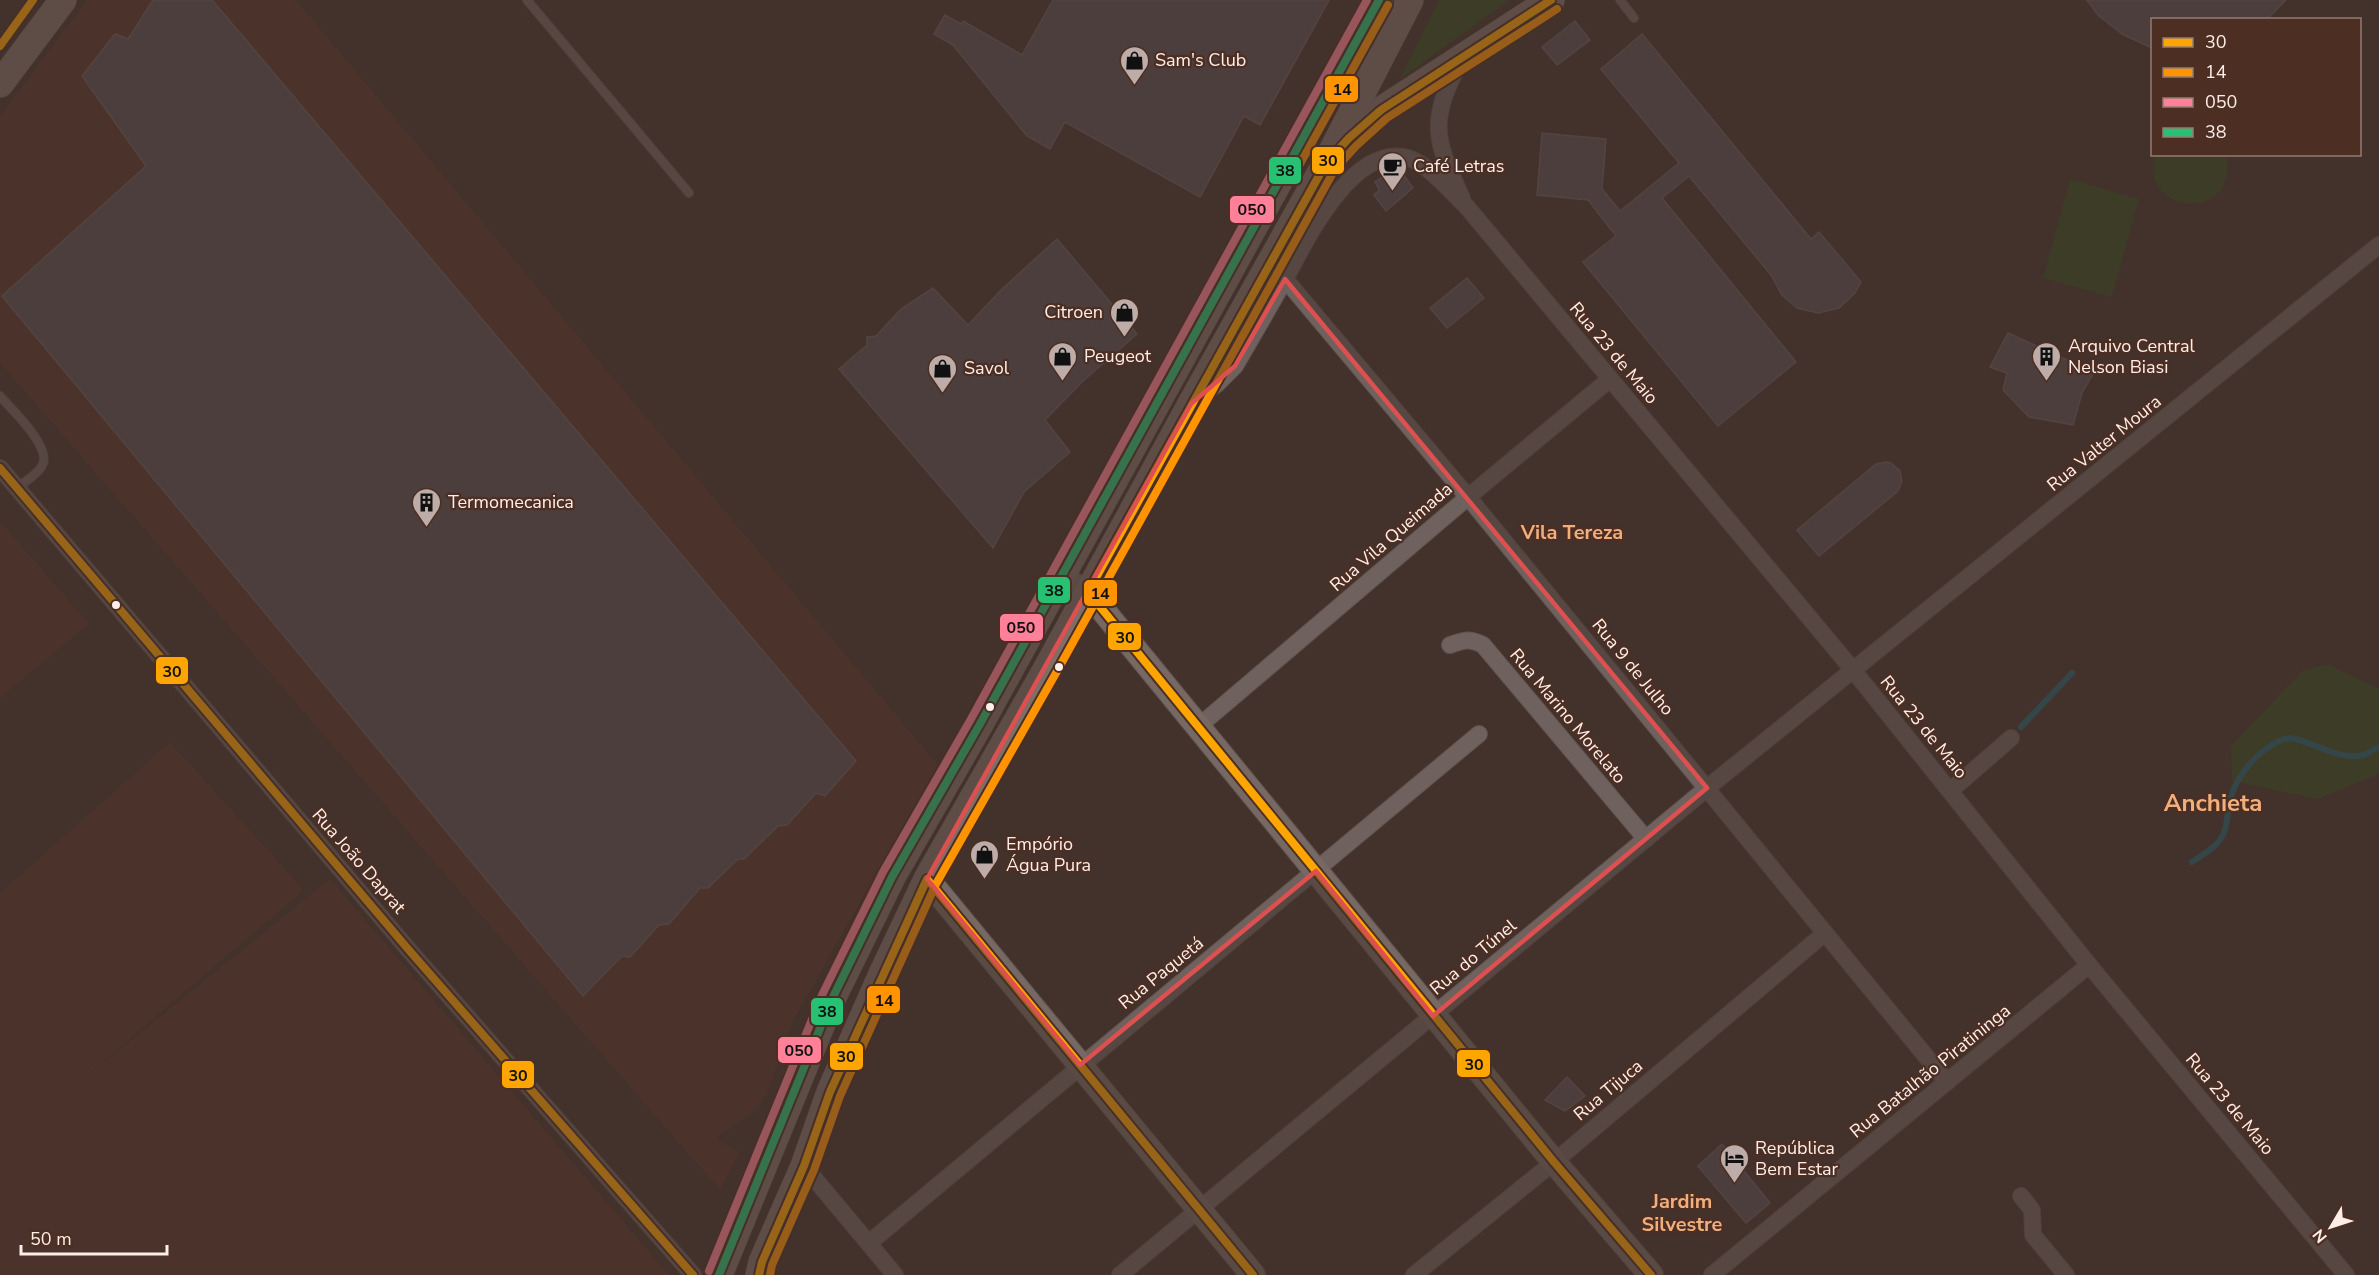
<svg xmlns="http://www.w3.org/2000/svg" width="2379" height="1275" font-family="'Nunito Sans',sans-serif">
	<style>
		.built { fill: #563428 }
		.green { fill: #374921 }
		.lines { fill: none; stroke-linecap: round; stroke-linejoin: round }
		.stream { stroke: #24606e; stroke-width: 6 }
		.building { fill: #584e50; stroke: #665b5e; stroke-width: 1.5 }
		.lane-casing { stroke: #5f514c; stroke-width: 10 }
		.street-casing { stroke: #5f514c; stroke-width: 18 }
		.secondary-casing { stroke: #5f514c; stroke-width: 26 }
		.primary-casing { stroke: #5f514c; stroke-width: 28 }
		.lane { stroke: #6f625e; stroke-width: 8 }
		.street { stroke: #6f625e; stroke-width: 16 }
		.secondary { stroke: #766863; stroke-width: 24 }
		.primary { stroke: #7e6e68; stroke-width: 27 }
		.bus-1-casing { stroke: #4c2e23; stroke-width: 12 }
		.bus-2-casing { stroke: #4c2e23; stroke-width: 12 }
		.bus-3-casing { stroke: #4c2e23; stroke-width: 12 }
		.bus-4-casing { stroke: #4c2e23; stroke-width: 12 }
		.bus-1 { stroke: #ffa500; stroke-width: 8 }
		.bus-2 { stroke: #ff9300; stroke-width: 8 }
		.bus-3 { stroke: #ff8098; stroke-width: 8 }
		.bus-4 { stroke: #26c172; stroke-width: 8 }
		.marked { fill: none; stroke: #de504f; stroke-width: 4.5; stroke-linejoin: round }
		.bus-dot { fill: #feeee9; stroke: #4c2e23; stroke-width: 2 }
		.labels { text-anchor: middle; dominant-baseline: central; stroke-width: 4.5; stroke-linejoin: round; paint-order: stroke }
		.poi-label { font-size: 18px; fill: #feeee9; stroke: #4c2e23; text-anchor: start }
		.street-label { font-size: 18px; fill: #feeee9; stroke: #4c2e23 }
		.neighbourhood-label { font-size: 20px; font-weight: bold; fill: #f1af7e; stroke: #4c2e23 }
		.district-label { font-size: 24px; font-weight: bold; fill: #f1af7e; stroke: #4c2e23 }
		.line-badge { stroke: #4c2e23; stroke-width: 2 }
		.pale-badge-label { font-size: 16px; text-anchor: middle; font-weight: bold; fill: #111 }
	</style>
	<rect width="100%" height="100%" fill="#43322c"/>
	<g class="built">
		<path d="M 87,0 L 296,0 L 938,765 L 794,1019 L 766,1095 L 758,1108 L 716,1139 L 739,1152 L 720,1190 L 0,363 L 0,116 Z"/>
		<path d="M 0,521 L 89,624 L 0,698 Z"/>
		<path d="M 170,742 L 304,890 L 78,1083 L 330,879 L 669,1275 L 0,1275 L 0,893 Z"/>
	</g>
	<g class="green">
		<path d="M 1439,0 L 1509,0 L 1399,80 Z"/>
		<path d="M 2226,154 C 2241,223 2138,217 2155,155 Z"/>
		<path d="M 2070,179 L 2139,199 L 2112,297 L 2043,278 Z"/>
		<path d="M 2327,664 L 2379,689 L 2379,774 L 2317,799 L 2232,781 L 2231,746 L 2302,671 Z"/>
	</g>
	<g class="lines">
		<g class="stream">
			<path d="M 2021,727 L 2072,673"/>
			<path d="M 2192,862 C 2202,855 2217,847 2223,835 C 2229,823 2226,811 2230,799 C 2238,774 2258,749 2284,739 C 2300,733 2335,762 2363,755 C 2368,754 2374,749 2379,747"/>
		</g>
	</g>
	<g class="building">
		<path d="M 153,0 L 212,0 L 856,761 L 825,796 L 816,793 L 787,825 L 778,826 L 744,859 L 738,859 L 708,888 L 700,888 L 669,924 L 659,925 L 630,957 L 622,956 L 583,996 L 2,296 L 146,166 L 82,76 L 115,34 L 128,39 Z"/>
		<path d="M 1053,0 L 1329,0 L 1260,125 L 1244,116 L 1200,197 L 1065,122 L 1050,149 L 1027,136 L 953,45 L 934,34 L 945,15 L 961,24 L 963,21 L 1022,55 Z"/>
		<path d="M 2087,0 L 2286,0 L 2266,20 L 2152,20 L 2152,48 L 2122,34 L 2098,15 Z"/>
		<path d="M 1575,21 L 1590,40 L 1557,65 L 1542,47 Z"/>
		<path d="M 1642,34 L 1811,239 L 1819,232 L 1861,282 L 1855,293 L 1839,308 L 1818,313 L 1797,308 L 1782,295 L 1771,275 L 1689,176 L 1662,198 L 1796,362 L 1718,426 L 1583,262 L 1616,236 L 1588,200 L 1537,195 L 1542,133 L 1606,139 L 1602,189 L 1620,211 L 1679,163 L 1601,69 Z"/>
		<path d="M 1388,173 L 1403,174 L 1413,188 L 1386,211 L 1374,195 L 1379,190 L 1375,182 Z"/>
		<path d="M 1057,239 L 1137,334 L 1083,381 L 1045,420 L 1070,452 L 1024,492 L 993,548 L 839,369 L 867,345 L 867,337 L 876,336 L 901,309 L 933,288 L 968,325 L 1001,290 Z"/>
		<path d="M 1467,278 L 1484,298 L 1447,328 L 1430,308 Z"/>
		<path d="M 2008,333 L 2094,372 L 2082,393 L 2073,425 L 2029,417 L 2003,390 L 2007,373 L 1990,367 Z"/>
		<path d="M 1886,462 L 1891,463 L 1900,471 L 1902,482 L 1898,491 L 1819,556 L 1797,530 L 1876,464 Z"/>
		<path d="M 1567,1077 L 1585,1096 L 1565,1111 L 1545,1100 Z"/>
		<path d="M 1722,1144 L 1770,1203 L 1746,1223 L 1698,1166 Z"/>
	</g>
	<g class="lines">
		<defs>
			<g id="lane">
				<path d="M 527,0 L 689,193"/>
				<path d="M 1620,0 L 1634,18"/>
				<path d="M 0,396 C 12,410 53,448 42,466 C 37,475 24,482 17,488"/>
			</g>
			<g id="street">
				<path d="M 1460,62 C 1428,122 1435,140 1462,198"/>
				<path d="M 1285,279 L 1468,497 L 1947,1082"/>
				<path d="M 1201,396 L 1218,383 L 1235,366 C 1252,337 1269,308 1285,279 C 1306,241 1352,143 1408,158 C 1427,163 1452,193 1467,207 L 1853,670 L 2089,965 L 2346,1275"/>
				<path d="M 0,468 L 408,949 L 693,1275"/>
				<path d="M 1450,645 C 1464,640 1470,638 1483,645 L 1646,839"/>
				<path d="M 1199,726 L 1468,497 L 1610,379"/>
				<path d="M 1950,791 L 2011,738"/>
				<path d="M 804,1166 L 895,1275"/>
				<path d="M 2021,1196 L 2032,1210 L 2033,1235 L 2066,1275"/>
				<path d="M 869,1243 L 1479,734"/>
				<path d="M 1120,1275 L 1707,788 L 2379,245"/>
				<path d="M 1414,1275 L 1554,1162 L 1825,933"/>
				<path d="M 1712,1275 L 2089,965"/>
			</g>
			<g id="secondary">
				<path d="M 1060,578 L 1088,592 L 1554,1162 L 1651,1275"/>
				<path d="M 927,879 L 1253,1275"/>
			</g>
			<g id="primary">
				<path d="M 0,84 L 63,0"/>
				<path d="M 1345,142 L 1381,110 L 1551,0"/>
				<path d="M 719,1275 L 832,999 L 892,877 L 980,724 L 1379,0"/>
				<path d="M 759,1275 L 762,1262 L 804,1166 L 830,1092 L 882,974 L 927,879 L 1047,668 L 1191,404 L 1326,163 L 1410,0"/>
			</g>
		</defs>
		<use href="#lane" class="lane-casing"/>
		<use href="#street" class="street-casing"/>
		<use href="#secondary" class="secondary-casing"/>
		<use href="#primary" class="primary-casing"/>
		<use href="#lane" class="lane"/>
		<use href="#street" class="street"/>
		<use href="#secondary" class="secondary"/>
		<use href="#primary" class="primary"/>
		<defs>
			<g id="bus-1">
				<path d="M 1551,0 L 1381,110 L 1349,138 L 1326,163 L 1088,592 L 1554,1162 L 1651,1275"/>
				<path d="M 0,46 L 33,0"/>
				<path d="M 0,468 L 408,949 L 693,1275"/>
				<path d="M 759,1275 L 762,1262 L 804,1166 L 830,1092 L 927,879 L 1253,1275"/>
			</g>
			<g id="bus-2">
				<path d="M 1295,173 L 1388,5"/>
				<path d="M 770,1275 L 772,1265 L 814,1170 L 840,1096 L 936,884 L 1056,673 L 1335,169 L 1356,146 L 1387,118 L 1557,9"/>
			</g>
			<path id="bus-3" d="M 709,1271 L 822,995 L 883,872 L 971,719 L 1367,0"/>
			<path id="bus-4" d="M 719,1275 L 832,999 L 892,877 L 980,724 L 1379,0"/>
		</defs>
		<use href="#bus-1" class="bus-1-casing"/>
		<use href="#bus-2" class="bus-2-casing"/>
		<use href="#bus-3" class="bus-3-casing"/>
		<use href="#bus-4" class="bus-4-casing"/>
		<use href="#bus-1" class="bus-1"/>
		<use href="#bus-2" class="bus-2"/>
		<use href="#bus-3" class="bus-3"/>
		<use href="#bus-4" class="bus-4"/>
	</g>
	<path d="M0 0H2379V1275H0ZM 1285,279 L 1707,788 L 1433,1016 L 1316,871 L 1080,1065 L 927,879 L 1191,404 L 1235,366 Z" fill="#43322c" fill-opacity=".55" fill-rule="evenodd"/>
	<path class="marked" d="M 1285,279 L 1707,788 L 1433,1016 L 1316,871 L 1080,1065 L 927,879 L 1191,404 L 1235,366 Z"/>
	<defs>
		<symbol id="shop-pin" viewBox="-11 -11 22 30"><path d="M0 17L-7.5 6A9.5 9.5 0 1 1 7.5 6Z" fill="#bdaca7" stroke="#4c2e23"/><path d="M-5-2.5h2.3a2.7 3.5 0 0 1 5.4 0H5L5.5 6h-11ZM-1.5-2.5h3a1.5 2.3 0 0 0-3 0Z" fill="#111"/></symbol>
		<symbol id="cafe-pin" viewBox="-11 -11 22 30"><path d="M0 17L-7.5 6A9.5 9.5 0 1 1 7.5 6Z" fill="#bdaca7" stroke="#4c2e23"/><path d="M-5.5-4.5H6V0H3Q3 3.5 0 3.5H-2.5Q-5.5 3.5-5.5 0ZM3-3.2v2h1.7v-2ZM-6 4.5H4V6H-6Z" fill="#111"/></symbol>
		<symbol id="building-pin" viewBox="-11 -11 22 30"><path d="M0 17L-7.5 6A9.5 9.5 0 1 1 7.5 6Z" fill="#bdaca7" stroke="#4c2e23"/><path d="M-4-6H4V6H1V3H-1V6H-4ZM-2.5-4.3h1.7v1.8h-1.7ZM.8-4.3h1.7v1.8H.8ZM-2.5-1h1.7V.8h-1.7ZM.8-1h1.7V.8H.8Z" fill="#111"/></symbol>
		<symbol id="hotel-pin" viewBox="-11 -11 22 30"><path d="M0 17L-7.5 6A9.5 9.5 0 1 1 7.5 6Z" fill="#bdaca7" stroke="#4c2e23"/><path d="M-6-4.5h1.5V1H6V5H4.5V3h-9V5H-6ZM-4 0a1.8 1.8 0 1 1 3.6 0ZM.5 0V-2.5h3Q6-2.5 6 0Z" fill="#111"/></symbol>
	</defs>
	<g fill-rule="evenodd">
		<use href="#shop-pin" x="1118" y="44" width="33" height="45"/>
		<use href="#cafe-pin" x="1376" y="150" width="33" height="45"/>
		<use href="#shop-pin" x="1108" y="296" width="33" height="45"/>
		<use href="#shop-pin" x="1046" y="340" width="33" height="45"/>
		<use href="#building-pin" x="2030" y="340" width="33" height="45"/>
		<use href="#shop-pin" x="926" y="352" width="33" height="45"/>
		<use href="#building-pin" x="410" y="486" width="33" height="45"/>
		<use href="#shop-pin" x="968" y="838" width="33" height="45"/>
		<use href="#hotel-pin" x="1718" y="1142" width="33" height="45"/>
	</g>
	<g class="bus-dot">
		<circle cx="116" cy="605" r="5"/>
		<circle cx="1059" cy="667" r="5"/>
		<circle cx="990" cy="707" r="5"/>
	</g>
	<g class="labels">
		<g class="poi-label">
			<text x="1155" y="60">Sam's Club</text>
			<text x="1413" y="166">Café Letras</text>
			<text x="1103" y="312" text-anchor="end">Citroen</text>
			<text x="2068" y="346">Arquivo Central<tspan x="2068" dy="21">Nelson Biasi</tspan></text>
			<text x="1084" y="356">Peugeot</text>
			<text x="964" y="368">Savol</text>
			<text x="448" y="502">Termomecanica</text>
			<text x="1006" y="844">Empório<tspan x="1006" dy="21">Água Pura</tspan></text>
			<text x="1755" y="1148">República<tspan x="1755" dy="21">Bem Estar</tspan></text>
		</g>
		<g class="street-label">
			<text transform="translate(1614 353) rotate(50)">Rua 23 de Maio</text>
			<text transform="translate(2104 443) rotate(-39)">Rua Valter Moura</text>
			<text transform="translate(1391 537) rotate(-41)">Rua Vila Queimada</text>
			<text transform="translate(1633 667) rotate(51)">Rua 9 de Julho</text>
			<text transform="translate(1568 716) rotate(50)">Rua Marino Morelato</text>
			<text transform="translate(1924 727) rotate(51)">Rua 23 de Maio</text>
			<text transform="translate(359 861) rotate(49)">Rua João Daprat</text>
			<text transform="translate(1473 957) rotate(-40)">Rua do Túnel</text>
			<text transform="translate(1161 973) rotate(-39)">Rua Paquetá</text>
			<text transform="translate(1930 1071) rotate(-39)">Rua Batalhão Piratininga</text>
			<text transform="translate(1608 1090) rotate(-40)">Rua Tijuca</text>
			<text transform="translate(2230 1104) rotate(50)">Rua 23 de Maio</text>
		</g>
		<g class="neighbourhood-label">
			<text x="1572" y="532">Vila Tereza</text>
			<text x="1682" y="1201">Jardim<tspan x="1682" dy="23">Silvestre</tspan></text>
		</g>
		<g class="district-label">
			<text x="2213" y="803">Anchieta</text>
		</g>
	</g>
	<g class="line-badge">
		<rect x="1324" y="75" width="35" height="28" rx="6" fill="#ff9300"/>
		<rect x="1311" y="146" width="34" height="29" rx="6" fill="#ffa500"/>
		<rect x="1268" y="156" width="34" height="29" rx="6" fill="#26c172"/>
		<rect x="1229" y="195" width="46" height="29" rx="6" fill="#ff8098"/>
		<rect x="1037" y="576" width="34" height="28" rx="6" fill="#26c172"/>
		<rect x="1083" y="579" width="35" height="28" rx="6" fill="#ff9300"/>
		<rect x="999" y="613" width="45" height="29" rx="6" fill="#ff8098"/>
		<rect x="1107" y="622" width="35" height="29" rx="6" fill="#ffa500"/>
		<rect x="155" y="656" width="34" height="29" rx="6" fill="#ffa500"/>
		<rect x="866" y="985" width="35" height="29" rx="6" fill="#ff9300"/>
		<rect x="810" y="997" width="34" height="29" rx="6" fill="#26c172"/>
		<rect x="777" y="1036" width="45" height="28" rx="6" fill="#ff8098"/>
		<rect x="829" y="1042" width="35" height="29" rx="6" fill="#ffa500"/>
		<rect x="1456" y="1049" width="35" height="29" rx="6" fill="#ffa500"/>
		<rect x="501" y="1060" width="34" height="29" rx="6" fill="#ffa500"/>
	</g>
	<g class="pale-badge-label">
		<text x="1342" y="95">14</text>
		<text x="1328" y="166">30</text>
		<text x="1285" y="176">38</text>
		<text x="1252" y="215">050</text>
		<text x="1054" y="596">38</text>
		<text x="1100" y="599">14</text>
		<text x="1021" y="633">050</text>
		<text x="1125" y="643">30</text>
		<text x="172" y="677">30</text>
		<text x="884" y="1006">14</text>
		<text x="827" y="1017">38</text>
		<text x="799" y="1056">050</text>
		<text x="846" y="1062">30</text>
		<text x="1474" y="1070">30</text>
		<text x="518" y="1081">30</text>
	</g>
	<rect x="2151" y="18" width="210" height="138" fill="#4c2e23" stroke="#937b72" stroke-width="1.5"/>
	<rect x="2163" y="38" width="30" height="9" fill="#ffa500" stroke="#937b72" stroke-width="1.5"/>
	<text x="2205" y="48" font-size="18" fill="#feeee9">30</text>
	<rect x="2163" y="68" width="30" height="9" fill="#ff9300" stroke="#937b72" stroke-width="1.5"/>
	<text x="2205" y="78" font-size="18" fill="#feeee9">14</text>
	<rect x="2163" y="98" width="30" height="9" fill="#ff8098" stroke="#937b72" stroke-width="1.5"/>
	<text x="2205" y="108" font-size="18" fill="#feeee9">050</text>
	<rect x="2163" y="128" width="30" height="9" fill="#26c172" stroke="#937b72" stroke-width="1.5"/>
	<text x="2205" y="138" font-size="18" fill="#feeee9">38</text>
	<g transform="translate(2331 1227) rotate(231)" stroke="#4c2e23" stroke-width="4.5" paint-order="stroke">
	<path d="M0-4.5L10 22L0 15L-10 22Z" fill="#feeee9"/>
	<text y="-9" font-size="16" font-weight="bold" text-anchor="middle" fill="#feeee9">N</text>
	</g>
	<path d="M21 1245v9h146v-9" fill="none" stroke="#feeee9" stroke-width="3"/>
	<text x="30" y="1245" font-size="18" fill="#feeee9" stroke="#4c2e23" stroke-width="4.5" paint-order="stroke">50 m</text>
</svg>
